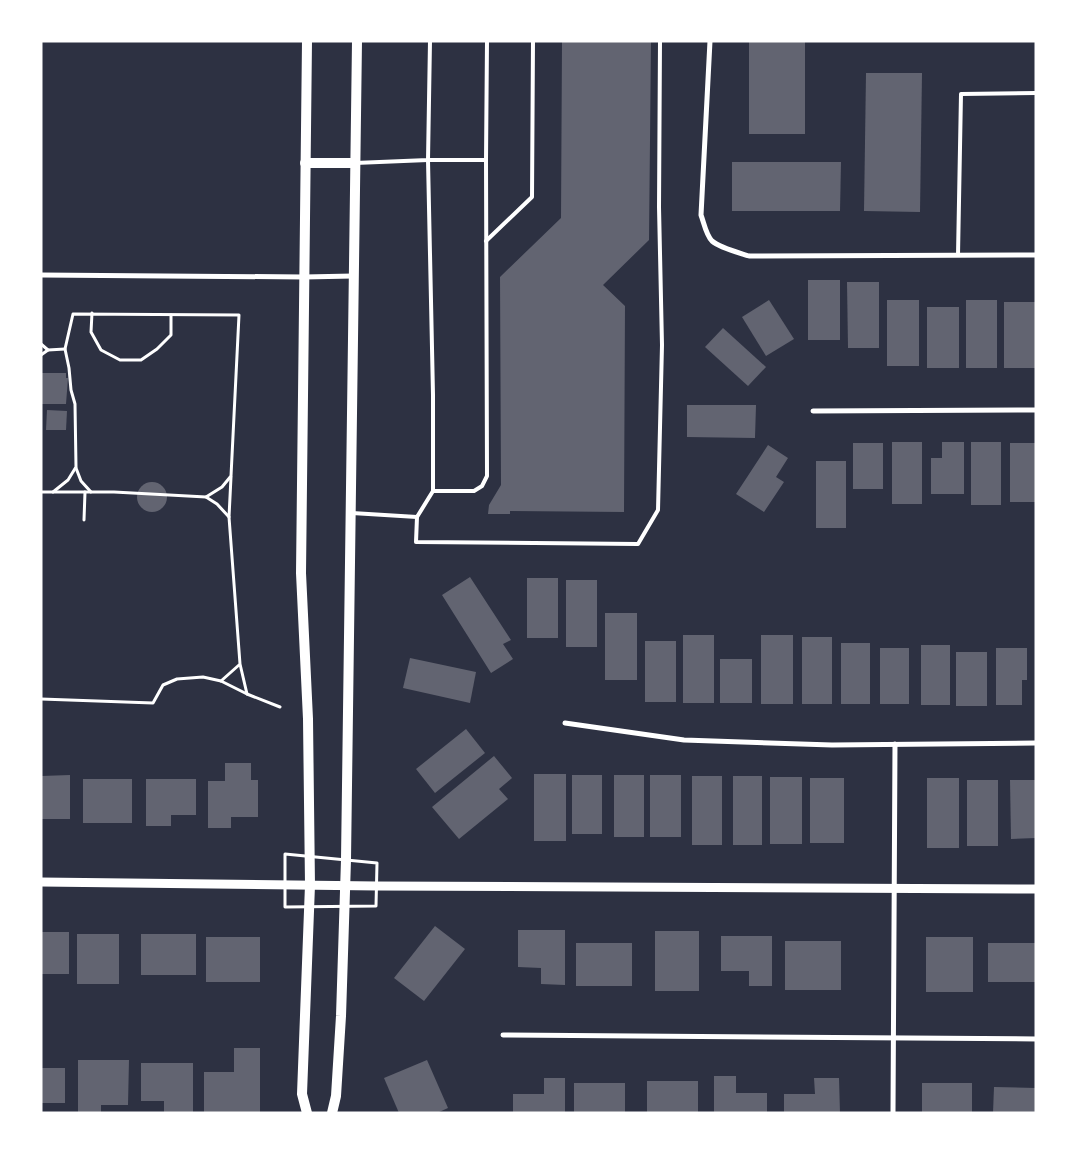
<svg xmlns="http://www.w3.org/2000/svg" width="1077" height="1154" font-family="'Source Sans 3',sans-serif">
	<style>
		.building { fill: #626471 }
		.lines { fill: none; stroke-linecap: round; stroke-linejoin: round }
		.path { stroke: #fff; stroke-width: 3 }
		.service { stroke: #fff; stroke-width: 4 }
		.minor { stroke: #fff; stroke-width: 5 }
		.tertiary { stroke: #fff; stroke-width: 9 }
		.secondary { stroke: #fff; stroke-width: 10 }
	</style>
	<rect width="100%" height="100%" fill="#2d3142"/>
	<g class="building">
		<path d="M 562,41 L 651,41 L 649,240 L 603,285 L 625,306 L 624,512 L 510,511 L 510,514 L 488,514 L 489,505 L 501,485 L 500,277 L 561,218 Z"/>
		<rect x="749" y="41" width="56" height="93"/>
		<path d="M 866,73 L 922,73 L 920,212 L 864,211 Z"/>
		<path d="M 732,162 L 841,162 L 840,211 L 732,211 Z"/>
		<rect x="808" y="280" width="32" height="60"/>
		<path d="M 847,282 L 879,282 L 879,348 L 848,348 Z"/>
		<path d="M 769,300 L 794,339 L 766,356 L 742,317 Z"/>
		<rect x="887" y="300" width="32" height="66"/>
		<rect x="966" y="300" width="31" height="68"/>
		<rect x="1004" y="302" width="31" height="66"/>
		<rect x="927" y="307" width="32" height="61"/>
		<path d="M 723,328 L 766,367 L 748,386 L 705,347 Z"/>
		<path d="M 42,373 L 66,373 L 66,378 L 68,378 L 66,404 L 42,404 Z"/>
		<path d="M 687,405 L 756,405 L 755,438 L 687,437 Z"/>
		<path d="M 47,410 L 67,411 L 66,430 L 46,430 Z"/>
		<rect x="892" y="442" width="30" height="62"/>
		<path d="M 942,442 L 964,442 L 964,494 L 931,494 L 931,458 L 942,458 Z"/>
		<rect x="971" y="442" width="30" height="63"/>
		<rect x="853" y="443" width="30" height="46"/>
		<rect x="1010" y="443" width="26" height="59"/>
		<path d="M 768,445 L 788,458 L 776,477 L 784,482 L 764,512 L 736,494 Z"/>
		<rect x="816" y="461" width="30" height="67"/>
		<circle cx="152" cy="497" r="15"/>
		<path d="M 470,577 L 511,640 L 503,644 L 513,659 L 491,673 L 442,595 Z"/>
		<rect x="527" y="578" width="31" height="60"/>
		<rect x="566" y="580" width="31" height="67"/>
		<rect x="605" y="613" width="32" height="67"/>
		<rect x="683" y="635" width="31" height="68"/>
		<rect x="761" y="635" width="32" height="69"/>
		<rect x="802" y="637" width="30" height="67"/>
		<rect x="645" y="641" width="31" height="61"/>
		<rect x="841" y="643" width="29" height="61"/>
		<rect x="921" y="645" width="29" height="60"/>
		<rect x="880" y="648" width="29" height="56"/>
		<path d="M 996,648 L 1027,648 L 1027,680 L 1022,680 L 1022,705 L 996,705 Z"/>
		<rect x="956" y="652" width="31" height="54"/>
		<path d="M 410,658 L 476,672 L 470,703 L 403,688 Z"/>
		<rect x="720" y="659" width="32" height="44"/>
		<path d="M 466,729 L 485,753 L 435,793 L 416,769 Z"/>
		<path d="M 494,756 L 512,778 L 499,789 L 508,799 L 459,839 L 432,807 Z"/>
		<path d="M 225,763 L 251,763 L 251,780 L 258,780 L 258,817 L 231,817 L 231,828 L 208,828 L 208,781 L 225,781 Z"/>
		<rect x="534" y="774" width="32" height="67"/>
		<path d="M 70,775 L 70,819 L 41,819 L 41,776 Z"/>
		<rect x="572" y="775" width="30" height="59"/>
		<rect x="614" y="775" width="30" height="62"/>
		<rect x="650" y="775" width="31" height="62"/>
		<rect x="692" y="776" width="30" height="69"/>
		<rect x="733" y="776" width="29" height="69"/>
		<rect x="770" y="777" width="32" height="67"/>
		<rect x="810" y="778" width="34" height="65"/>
		<rect x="927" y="778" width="32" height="70"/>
		<rect x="83" y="779" width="49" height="44"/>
		<path d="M 146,779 L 196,779 L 196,815 L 171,815 L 171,826 L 146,826 Z"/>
		<rect x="967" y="780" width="31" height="66"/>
		<path d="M 1010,780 L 1036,780 L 1036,838 L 1011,839 Z"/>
		<path d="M 435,926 L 465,949 L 424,1001 L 394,978 Z"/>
		<path d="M 518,930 L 565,930 L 565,985 L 541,984 L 541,968 L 518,967 Z"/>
		<rect x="655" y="931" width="44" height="60"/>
		<rect x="41" y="932" width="28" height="42"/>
		<rect x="77" y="934" width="42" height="50"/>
		<rect x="141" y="934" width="55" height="41"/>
		<path d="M 721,936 L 772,936 L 772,986 L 749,986 L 749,971 L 721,971 Z"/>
		<rect x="206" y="937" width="54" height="45"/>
		<rect x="926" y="937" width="47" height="55"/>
		<rect x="785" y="941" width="56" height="49"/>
		<rect x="576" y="943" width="56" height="43"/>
		<rect x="988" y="943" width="48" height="39"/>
		<path d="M 234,1048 L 260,1048 L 260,1113 L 204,1113 L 204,1072 L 234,1072 Z"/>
		<path d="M 78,1060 L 129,1060 L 128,1105 L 101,1105 L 101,1113 L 78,1113 Z"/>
		<path d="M 427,1060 L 448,1108 L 437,1113 L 399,1113 L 384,1078 Z"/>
		<path d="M 141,1063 L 193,1063 L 193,1113 L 164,1113 L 164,1101 L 141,1101 Z"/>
		<rect x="41" y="1068" width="24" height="35"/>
		<path d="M 714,1076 L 736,1076 L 736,1093 L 767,1093 L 767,1113 L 714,1113 Z"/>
		<path d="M 544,1078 L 565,1078 L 565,1113 L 513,1113 L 513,1094 L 544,1094 Z"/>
		<path d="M 814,1078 L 839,1078 L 840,1113 L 784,1113 L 784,1094 L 815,1094 Z"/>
		<rect x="647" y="1081" width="51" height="32"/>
		<rect x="574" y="1083" width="51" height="30"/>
		<rect x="922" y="1083" width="50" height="30"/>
		<path d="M 994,1087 L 1036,1088 L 1036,1113 L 993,1113 Z"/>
	</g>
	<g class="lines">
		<g class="path">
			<path d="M 92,313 L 91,332 L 101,350 L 120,360 L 141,360 L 157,349 L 171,335 L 171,315"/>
			<path d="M 41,344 L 48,350"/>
			<path d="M 41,355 L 48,350 L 65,349"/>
			<path d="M 76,468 L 81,481 L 91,492"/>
			<path d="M 231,477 L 229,517 L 240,664 L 247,694"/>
			<path d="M 41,492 L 114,492 L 206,497 L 217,504 L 229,517"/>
			<path d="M 53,492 L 68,480 L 76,467 L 75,404 L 71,390 L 69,368 L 65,349 L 73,314 L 239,315 L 231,476 L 222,487 L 206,497"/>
			<path d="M 84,520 L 85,492"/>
			<path d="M 221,681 L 239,665"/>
			<path d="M 41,699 L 153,703 L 163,685 L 177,679 L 203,677 L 221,681 L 247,694 L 280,707"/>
			<path d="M 285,854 L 377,863 L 376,906 L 285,907 Z"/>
		</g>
		<g class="service">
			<path d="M 355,163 L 428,160 L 430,41"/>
			<path d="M 486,241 L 532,197 L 533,41"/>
			<path d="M 958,255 L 961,94 L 1036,93"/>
			<path d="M 433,491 L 474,491 L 482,486 L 487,476 L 486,160"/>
			<path d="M 352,513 L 417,517 L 433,491 L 433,395 L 428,160 L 486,160 L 487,41"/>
			<path d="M 417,517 L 416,542 L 638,544 L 658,510 L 662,345 L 659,207 L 660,41"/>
		</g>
		<g class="minor">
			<path d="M 710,41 L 701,215 C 704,223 706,235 712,241 C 720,248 740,253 749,256 L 1036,255"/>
			<path d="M 41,275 L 304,277 L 353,276"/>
			<path d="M 813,411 L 1036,410"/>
			<path d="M 565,723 L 684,740 L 832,745 L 1036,743"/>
			<path d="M 503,1035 L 1036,1039"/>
			<path d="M 893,1113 L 895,744"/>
		</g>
		<path class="tertiary" d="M 41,882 L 377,886 L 1036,889"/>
		<g class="secondary">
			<path d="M 305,163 L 355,163"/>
			<path d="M 307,1113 L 302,1094 L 310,885 L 308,719 L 301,573 L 307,41"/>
			<path d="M 332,1113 L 336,1096 L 341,1016 L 346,860 L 357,41"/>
		</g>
	</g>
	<rect width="1077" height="1154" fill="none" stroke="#ffffff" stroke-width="85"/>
</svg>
